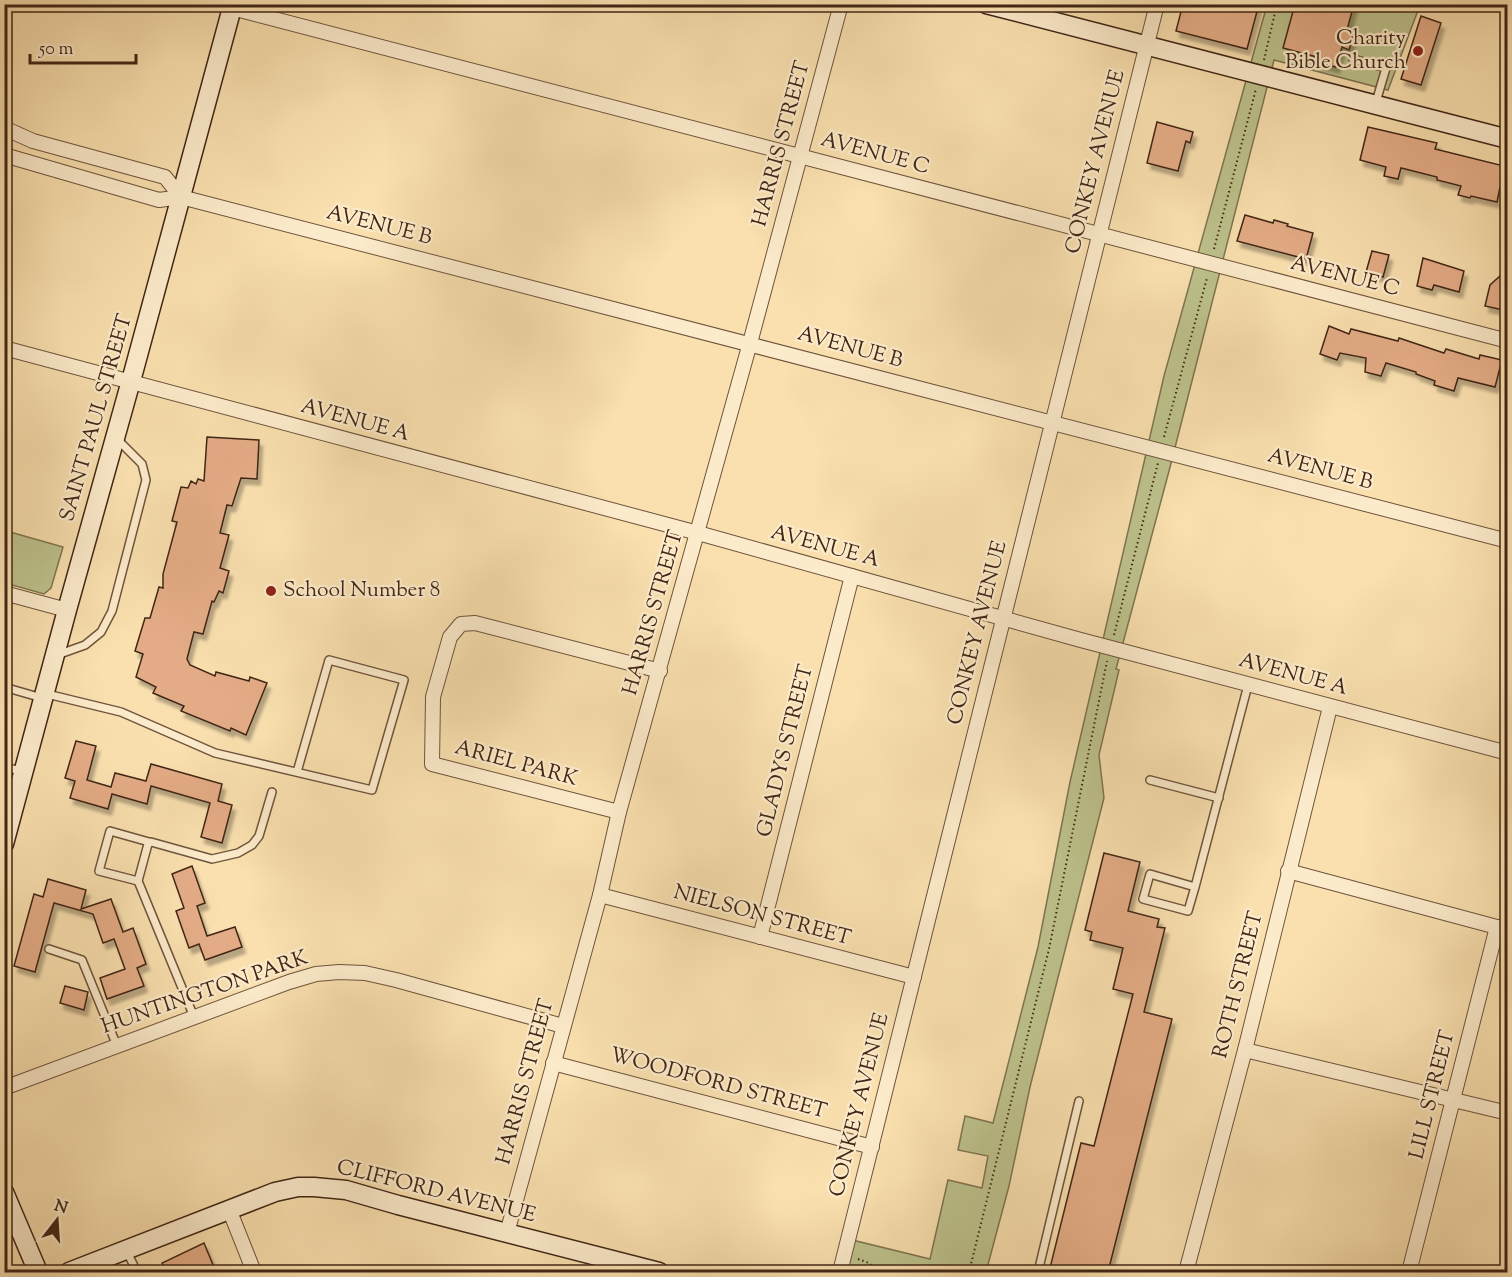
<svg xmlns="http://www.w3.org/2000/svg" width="1512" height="1277" font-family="'Sorts Mill Goudy',serif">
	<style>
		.green { fill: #bdc28c; stroke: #7f7451; stroke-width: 1.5 }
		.building { fill: #e4ac86; stroke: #412616; stroke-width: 1.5; filter: url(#shadow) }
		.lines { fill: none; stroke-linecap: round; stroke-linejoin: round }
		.lane-casing { stroke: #6f543c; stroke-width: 10 }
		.street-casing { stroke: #6f543c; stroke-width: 16 }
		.secondary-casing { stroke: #412616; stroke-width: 21 }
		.path { stroke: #412616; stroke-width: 2; stroke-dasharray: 1.5 3; stroke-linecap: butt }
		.lane { stroke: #fcebcb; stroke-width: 7 }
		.street { stroke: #fcebcb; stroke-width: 14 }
		.secondary { stroke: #fcebcb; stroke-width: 18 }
		.poi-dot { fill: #8f2418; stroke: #fcebcb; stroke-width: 2 }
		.labels { text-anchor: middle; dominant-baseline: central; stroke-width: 4.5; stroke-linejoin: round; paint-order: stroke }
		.poi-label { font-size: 21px; fill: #412616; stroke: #fcebcb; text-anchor: end }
		.street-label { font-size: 21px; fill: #412616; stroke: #fcebcb }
	</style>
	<defs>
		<filter id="shadow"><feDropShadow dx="3.5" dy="6" stdDeviation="1.5" flood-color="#0004"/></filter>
	</defs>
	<rect width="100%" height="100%" fill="#fae0af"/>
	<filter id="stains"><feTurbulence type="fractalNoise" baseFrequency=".00333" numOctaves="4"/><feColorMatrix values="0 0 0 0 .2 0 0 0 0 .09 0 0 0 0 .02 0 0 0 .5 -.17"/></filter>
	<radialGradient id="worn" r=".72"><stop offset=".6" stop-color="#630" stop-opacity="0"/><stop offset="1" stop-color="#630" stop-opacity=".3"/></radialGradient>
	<g class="green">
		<path d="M 1267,5 L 1420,5 L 1388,90 L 1274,60 L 1169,471 L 1116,669 L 1119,670 L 1099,755 L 1104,798 L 1030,1087 L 1009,1186 L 986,1272 L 840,1272 L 848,1239 L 930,1259 L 948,1180 L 982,1188 L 988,1156 L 958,1150 L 965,1116 L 993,1123 L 1038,947 L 1070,782 L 1164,376 Z"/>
		<path d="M 10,532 L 63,547 L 51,588 L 44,594 L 5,583 L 5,552 Z"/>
	</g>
	<g class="building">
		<path d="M 1183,4 L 1259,4 L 1247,49 L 1176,31 Z"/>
		<path d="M 1295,4 L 1354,4 L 1347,30 L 1354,32 L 1349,50 L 1342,47 L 1336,67 L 1315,62 L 1317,57 L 1283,48 Z"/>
		<path d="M 1421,16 L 1441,23 L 1421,85 L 1401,79 Z"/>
		<path d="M 1157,122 L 1193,132 L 1190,143 L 1186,141 L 1178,171 L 1147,163 Z"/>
		<path d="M 1368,127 L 1437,143 L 1435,149 L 1508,167 L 1506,188 L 1500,187 L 1497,202 L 1471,196 L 1470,198 L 1458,195 L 1461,186 L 1437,180 L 1437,177 L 1401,168 L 1398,179 L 1384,176 L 1386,167 L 1360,160 Z"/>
		<path d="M 1245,215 L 1273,223 L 1274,220 L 1288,224 L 1287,226 L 1313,233 L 1306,259 L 1237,241 Z"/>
		<path d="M 1372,251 L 1389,255 L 1383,277 L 1366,272 Z"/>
		<path d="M 1423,258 L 1464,271 L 1459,292 L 1434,285 L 1432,290 L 1417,286 Z"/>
		<path d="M 1508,269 L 1508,311 L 1485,306 L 1490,285 Z"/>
		<path d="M 1329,326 L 1349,334 L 1351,329 L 1398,341 L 1399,338 L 1444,353 L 1446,349 L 1479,359 L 1480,355 L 1502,360 L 1495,387 L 1458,378 L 1454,391 L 1434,385 L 1435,381 L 1416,374 L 1416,372 L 1386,363 L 1381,376 L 1365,372 L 1366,358 L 1340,353 L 1337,360 L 1320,354 Z"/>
		<path d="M 207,437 L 259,440 L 257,479 L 241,478 L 232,506 L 227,505 L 220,533 L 229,535 L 220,568 L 229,571 L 223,593 L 219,591 L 214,602 L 212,601 L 203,634 L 194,632 L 187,659 L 190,665 L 215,676 L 216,672 L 249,681 L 250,677 L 267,683 L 246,735 L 231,728 L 230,731 L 181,711 L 184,706 L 153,693 L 156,687 L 136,677 L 143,654 L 135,651 L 145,618 L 150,618 L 159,587 L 163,588 L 163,574 L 177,522 L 172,521 L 181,487 L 188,488 L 191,481 L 196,484 L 198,479 L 204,481 Z"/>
		<path d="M 76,741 L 96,746 L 87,780 L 111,787 L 115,773 L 146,781 L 151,764 L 222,784 L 218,801 L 232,805 L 222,843 L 201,837 L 210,803 L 151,786 L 147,804 L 112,794 L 108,809 L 70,798 L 75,781 L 65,778 Z"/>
		<path d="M 1104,853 L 1140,862 L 1128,911 L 1159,919 L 1157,927 L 1165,928 L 1144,1012 L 1172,1019 L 1108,1272 L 1049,1272 L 1081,1143 L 1094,1146 L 1133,994 L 1113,989 L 1123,948 L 1090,940 L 1092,932 L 1085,930 Z"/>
		<path d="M 192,866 L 205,903 L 197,906 L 207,936 L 235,927 L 242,947 L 205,960 L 199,944 L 189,948 L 176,911 L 184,908 L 172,874 Z"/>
		<path d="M 48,879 L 86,890 L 81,909 L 111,899 L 123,932 L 133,928 L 146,964 L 137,968 L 144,986 L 107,999 L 100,978 L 125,969 L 114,939 L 103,943 L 93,914 L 54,903 L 35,972 L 14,966 L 34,894 L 43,897 Z"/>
		<path d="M 65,986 L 88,992 L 84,1010 L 60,1003 Z"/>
		<path d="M 204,1243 L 216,1272 L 166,1272 L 162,1263 Z"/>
	</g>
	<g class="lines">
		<defs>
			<g id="lane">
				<path d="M 1353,59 L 1386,68 L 1376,102"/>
				<path d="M 57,655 L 85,645 L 101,632 L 112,611 L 146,480 L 142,464 L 117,439"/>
				<path d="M 4,687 L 42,698"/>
				<path d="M 47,694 L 121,712 L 215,753 L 372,790 L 404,680 L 329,660 L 297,772"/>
				<path d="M 4,767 L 21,771"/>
				<path d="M 1150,780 L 1219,798"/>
				<path d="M 138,881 L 99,871 L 110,831 L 149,842"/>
				<path d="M 1195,887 L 1188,911 L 1143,899 L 1150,874 L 1195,887 L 1248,685"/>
				<path d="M 49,949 L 82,960 L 117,1046"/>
				<path d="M 194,1017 L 138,881 L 148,844 L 151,842 L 212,859 L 238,853 L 252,845 L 259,836 L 272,792"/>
				<path d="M 126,1250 L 137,1272"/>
				<path d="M 1038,1272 L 1079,1101"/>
			</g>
			<g id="street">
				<path d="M 232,8 L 1508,341"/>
				<path d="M 4,128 L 33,141 L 165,177 L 181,197"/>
				<path d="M 4,155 L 159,200 L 181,197 L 1508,541"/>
				<path d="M 4,348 L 698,533 L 1077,639 L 1508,753"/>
				<path d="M 4,593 L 67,610"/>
				<path d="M 619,812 L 432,764 L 433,697 L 450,637 L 461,624 L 475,623 L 660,671"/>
				<path d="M 1288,871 L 1508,930"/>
				<path d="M 600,895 L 914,977"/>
				<path d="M 760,937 L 852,576"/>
				<path d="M 1245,1050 L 1508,1113"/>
				<path d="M 553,1063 L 872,1147"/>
				<path d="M 4,1088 L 289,982 L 316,974 L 339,972 L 365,973 L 396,980 L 563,1026"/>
				<path d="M 229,1209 L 254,1272"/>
				<path d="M 507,1233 L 600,895 L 619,812 L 750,343 L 841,4"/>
				<path d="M 840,1272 L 1157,4"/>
				<path d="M 1186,1272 L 1245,1050 L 1330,707"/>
				<path d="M 1409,1272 L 1497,927"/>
			</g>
			<g id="secondary">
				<path d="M 986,4 L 1508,139"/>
				<path d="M 4,844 L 67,610 L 134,370 L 233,4"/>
				<path d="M 4,1192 L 38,1272"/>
				<path d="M 69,1272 L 275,1192 L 298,1187 L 314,1187 L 346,1190 L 398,1205 L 659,1272"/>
			</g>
		</defs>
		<use href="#lane" class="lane-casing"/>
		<use href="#street" class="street-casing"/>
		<use href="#secondary" class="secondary-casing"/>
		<g class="path">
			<path d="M 1264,60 L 1277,4"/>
			<path d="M 1214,249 L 1256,89"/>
			<path d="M 1164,437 L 1207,278"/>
			<path d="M 1114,635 L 1158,463"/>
			<path d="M 858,1259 L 869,1263 L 878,1272"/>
			<path d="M 927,1272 L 943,1272"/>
			<path d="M 969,1272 L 1049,949 L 1107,661"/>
		</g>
		<use href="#lane" class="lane"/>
		<use href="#street" class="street"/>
		<use href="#secondary" class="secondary"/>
	</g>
	<g class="poi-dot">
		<circle cx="1418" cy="51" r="6"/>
		<circle cx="271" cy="591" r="6"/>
	</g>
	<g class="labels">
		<g class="poi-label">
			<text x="1406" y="39">Charity<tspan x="1406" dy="24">Bible Church</tspan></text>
			<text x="283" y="591" text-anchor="start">School Number 8</text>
		</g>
		<g class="street-label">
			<text transform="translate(782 144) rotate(-75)">HARRIS STREET</text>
			<text transform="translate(875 154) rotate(15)">AVENUE C</text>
			<text transform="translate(1096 162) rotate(-76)">CONKEY AVENUE</text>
			<text transform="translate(379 226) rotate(14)">AVENUE B</text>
			<text transform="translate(1345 277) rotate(14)">AVENUE C</text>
			<text transform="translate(850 348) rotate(15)">AVENUE B</text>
			<text transform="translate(97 418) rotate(-74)">SAINT PAUL STREET</text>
			<text transform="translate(355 421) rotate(15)">AVENUE A</text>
			<text transform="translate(1320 470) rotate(15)">AVENUE B</text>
			<text transform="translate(825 547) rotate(15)">AVENUE A</text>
			<text transform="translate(654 613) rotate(-74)">HARRIS STREET</text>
			<text transform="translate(978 633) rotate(-76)">CONKEY AVENUE</text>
			<text transform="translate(1293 675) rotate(15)">AVENUE A</text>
			<text transform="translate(786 751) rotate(-76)">GLADYS STREET</text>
			<text transform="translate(516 764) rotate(15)">ARIEL PARK</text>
			<text transform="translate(762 916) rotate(15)">NIELSON STREET</text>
			<text transform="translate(1239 985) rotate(-76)">ROTH STREET</text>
			<text transform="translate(205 993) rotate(-19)">HUNTINGTON PARK</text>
			<text transform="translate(526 1082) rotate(-75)">HARRIS STREET</text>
			<text transform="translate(718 1084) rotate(15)">WOODFORD STREET</text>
			<text transform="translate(1433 1095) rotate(-76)">LILL STREET</text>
			<text transform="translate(860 1105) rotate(-76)">CONKEY AVENUE</text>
			<text transform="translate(436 1192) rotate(14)">CLIFFORD AVENUE</text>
		</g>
	</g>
	<rect width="1512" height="1277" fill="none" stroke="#fae0af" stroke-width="24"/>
	<rect x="6" y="6" width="1500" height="1265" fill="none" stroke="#412616" stroke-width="3"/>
	<rect x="12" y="12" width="1488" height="1253" fill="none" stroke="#412616" stroke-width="1.5"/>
	<g transform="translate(57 1220) rotate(17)" stroke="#fcebcb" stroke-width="4.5" paint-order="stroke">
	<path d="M0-4.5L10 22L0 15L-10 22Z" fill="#412616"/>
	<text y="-9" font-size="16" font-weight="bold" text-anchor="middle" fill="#412616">N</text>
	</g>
	<path d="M30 54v9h106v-9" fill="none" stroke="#412616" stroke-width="3"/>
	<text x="39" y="54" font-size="18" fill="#412616" stroke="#fcebcb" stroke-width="4.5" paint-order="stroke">50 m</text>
	<rect width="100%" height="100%" filter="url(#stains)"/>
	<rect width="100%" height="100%" fill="url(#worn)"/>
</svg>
